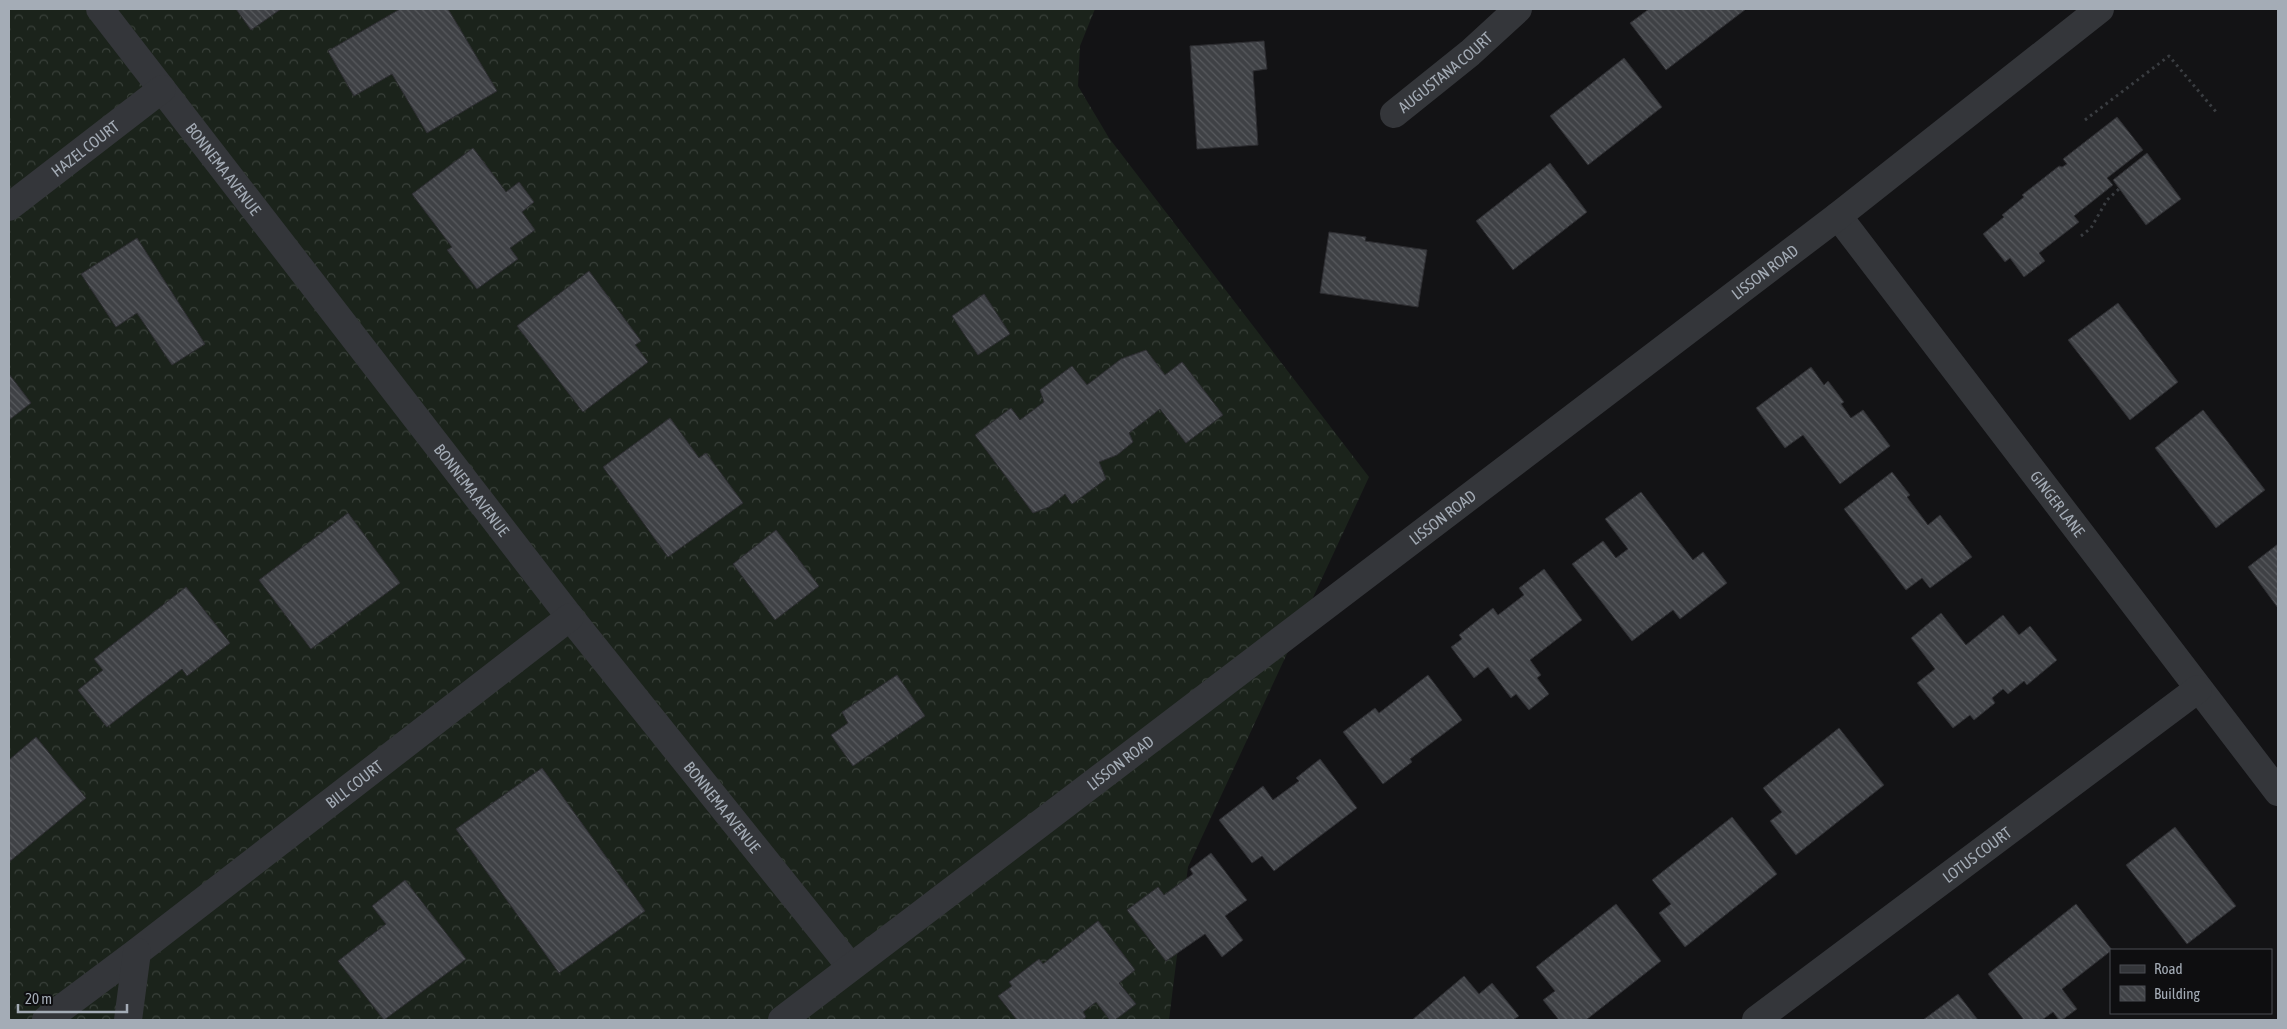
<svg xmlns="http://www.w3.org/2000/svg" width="2287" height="1029" font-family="'Asap Condensed',sans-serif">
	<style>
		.forest { fill: url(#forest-crowns) }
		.building { fill: url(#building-back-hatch); stroke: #2d2d31 }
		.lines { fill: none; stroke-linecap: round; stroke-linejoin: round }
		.path { stroke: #3a3d41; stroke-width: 3; stroke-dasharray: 2.5 4; stroke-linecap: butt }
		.minor { stroke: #34363a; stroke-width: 28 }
		.tertiary { stroke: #34363a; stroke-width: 28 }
		.labels { text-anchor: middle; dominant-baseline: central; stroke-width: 4; stroke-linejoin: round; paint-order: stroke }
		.street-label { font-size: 16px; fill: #a4acb6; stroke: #0e0e10 }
	</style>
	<defs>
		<pattern id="forest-crowns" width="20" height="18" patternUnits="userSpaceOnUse" patternTransform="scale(1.25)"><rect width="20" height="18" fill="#1b231b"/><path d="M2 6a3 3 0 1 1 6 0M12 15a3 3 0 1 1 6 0" fill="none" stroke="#39403a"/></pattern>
		<pattern id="building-back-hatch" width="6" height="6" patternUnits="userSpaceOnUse" patternTransform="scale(1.25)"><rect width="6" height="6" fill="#3f4145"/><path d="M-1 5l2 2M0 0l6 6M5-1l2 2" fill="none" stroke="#585a5e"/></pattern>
	</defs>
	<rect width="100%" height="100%" fill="#131315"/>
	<path class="forest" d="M 9,9 L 1095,9 L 1080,46 L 1078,86 L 1109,138 L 1369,477 L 1188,867 L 1169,1020 L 9,1020 Z"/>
	<g class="building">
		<path d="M 236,9 L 281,9 L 251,30 Z"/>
		<path d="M 400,9 L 448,9 L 497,91 L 427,133 L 392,74 L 354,96 L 328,51 Z"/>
		<path d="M 1649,9 L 1746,9 L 1666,70 L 1630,23 Z"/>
		<path d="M 1264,41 L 1267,69 L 1253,71 L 1258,145 L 1197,149 L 1190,46 Z"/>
		<path d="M 1624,58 L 1662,107 L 1588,165 L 1550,116 Z"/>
		<path d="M 2117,117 L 2143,150 L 2107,178 L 2113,185 L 2074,216 L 2079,222 L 2039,253 L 2045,261 L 2024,277 L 2010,258 L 2005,262 L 1983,234 L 2004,217 L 2002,215 L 2024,197 L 2022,195 L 2059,166 L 2062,167 L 2067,164 L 2063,159 Z"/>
		<path d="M 473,148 L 506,192 L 519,182 L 534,202 L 522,212 L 535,230 L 510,248 L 518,259 L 477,289 L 447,250 L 452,247 L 412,194 Z"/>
		<path d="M 2147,153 L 2181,199 L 2146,225 L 2113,180 Z"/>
		<path d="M 1550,163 L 1587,212 L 1513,270 L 1476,221 Z"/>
		<path d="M 1329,232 L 1366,237 L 1365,241 L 1427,250 L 1418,307 L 1320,293 Z"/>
		<path d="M 137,238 L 205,344 L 172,365 L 137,313 L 116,327 L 81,274 Z"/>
		<path d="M 589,271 L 641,341 L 635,345 L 648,362 L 583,412 L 517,326 Z"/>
		<path d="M 984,294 L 1010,334 L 978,355 L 952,316 Z"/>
		<path d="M 2118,303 L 2178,382 L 2130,420 L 2068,340 Z"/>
		<path d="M 1146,350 L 1165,375 L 1182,362 L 1223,415 L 1186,443 L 1160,409 L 1129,433 L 1133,442 L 1117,455 L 1099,462 L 1106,479 L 1072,504 L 1065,494 L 1049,507 L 1033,513 L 975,435 L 1011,408 L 1020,420 L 1044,402 L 1040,390 L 1072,366 L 1087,385 L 1121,359 Z"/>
		<path d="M 1811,367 L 1824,385 L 1828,381 L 1844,402 L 1841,404 L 1851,418 L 1863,410 L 1890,446 L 1840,484 L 1803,435 L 1785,448 L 1756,408 Z"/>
		<path d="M 9,374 L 31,403 L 9,420 Z"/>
		<path d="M 2203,410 L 2265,490 L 2216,528 L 2155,448 Z"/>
		<path d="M 670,418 L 699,458 L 706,453 L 743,503 L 668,557 L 603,467 Z"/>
		<path d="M 1892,472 L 1910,495 L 1907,497 L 1928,525 L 1940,515 L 1972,557 L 1930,588 L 1922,578 L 1906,590 L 1844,509 Z"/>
		<path d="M 1641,492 L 1693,560 L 1703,552 L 1727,583 L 1680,619 L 1673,610 L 1632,641 L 1572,564 L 1603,541 L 1616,558 L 1628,549 L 1605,519 Z"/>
		<path d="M 348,513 L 400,583 L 311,649 L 259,580 Z"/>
		<path d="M 776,530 L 819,586 L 775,620 L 733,564 Z"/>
		<path d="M 2278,544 L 2278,608 L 2248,567 Z"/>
		<path d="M 1544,569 L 1582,620 L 1530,660 L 1541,675 L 1537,678 L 1549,694 L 1529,710 L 1516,694 L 1511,698 L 1488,667 L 1474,678 L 1451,647 L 1462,639 L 1459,635 L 1493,608 L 1498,615 L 1524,595 L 1519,588 Z"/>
		<path d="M 186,587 L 230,643 L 187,676 L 182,669 L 107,727 L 78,690 L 103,670 L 94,659 Z"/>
		<path d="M 1941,613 L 1966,645 L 2003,615 L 2019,635 L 2030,626 L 2057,660 L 2027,685 L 2024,681 L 2008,694 L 2003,689 L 1992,698 L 1995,703 L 1974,720 L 1970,715 L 1953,728 L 1917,683 L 1935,669 L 1911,638 Z"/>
		<path d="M 897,675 L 925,716 L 853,766 L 831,735 L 848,723 L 842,712 Z"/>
		<path d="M 1428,675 L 1462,720 L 1410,759 L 1412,762 L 1383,784 L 1343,732 L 1375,708 L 1379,713 Z"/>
		<path d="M 1839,728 L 1884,785 L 1796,855 L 1770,821 L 1782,812 L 1763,788 Z"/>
		<path d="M 36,737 L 86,798 L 9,862 L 9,760 Z"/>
		<path d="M 1320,759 L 1357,808 L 1274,871 L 1262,856 L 1252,863 L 1219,820 L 1263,786 L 1273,800 L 1299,781 L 1296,778 Z"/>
		<path d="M 542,768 L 645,911 L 559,973 L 456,829 Z"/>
		<path d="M 1732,817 L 1777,874 L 1685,947 L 1659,913 L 1671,904 L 1652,880 Z"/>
		<path d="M 2175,827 L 2236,906 L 2187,944 L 2126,865 Z"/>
		<path d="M 1211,853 L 1247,900 L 1225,916 L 1243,940 L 1222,957 L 1205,934 L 1166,961 L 1127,910 L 1158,887 L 1164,895 L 1193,874 L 1190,869 Z"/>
		<path d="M 405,880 L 466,959 L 384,1020 L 338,961 L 386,924 L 372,906 Z"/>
		<path d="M 1616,904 L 1661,961 L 1586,1020 L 1559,1020 L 1543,1000 L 1555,991 L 1536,967 Z"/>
		<path d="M 2076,904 L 2112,950 L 2062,989 L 2077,1009 L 2062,1020 L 2059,1020 L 2053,1012 L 2042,1020 L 2024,1020 L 1988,974 Z"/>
		<path d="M 1098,921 L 1135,970 L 1119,983 L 1136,1004 L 1115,1020 L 1110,1020 L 1096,1002 L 1083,1012 L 1086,1017 L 1082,1020 L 1017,1020 L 998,996 L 1012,986 L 1009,982 L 1039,959 L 1043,964 Z"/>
		<path d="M 1464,976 L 1479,994 L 1492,983 L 1519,1016 L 1513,1020 L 1412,1020 Z"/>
		<path d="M 1958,994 L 1978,1020 L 1923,1020 Z"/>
	</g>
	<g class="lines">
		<g class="path">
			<path d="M 2085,120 L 2169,56 L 2217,113"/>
			<path d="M 2081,236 L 2091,228 L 2107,200 L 2119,189"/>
		</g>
		<g class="minor">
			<path id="s1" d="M 100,9 L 570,617 L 850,966"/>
			<path id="s2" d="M 1394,114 L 1470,53 L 1518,9"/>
			<path id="s3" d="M 9,207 L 162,89"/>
			<path id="s4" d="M 1838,216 L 2278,792"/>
			<path id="s5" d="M 46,1020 L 137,952 L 570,617"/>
			<path d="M 128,1020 L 137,952"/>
			<path id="s6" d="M 1756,1020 L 2198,689"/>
		</g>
		<path class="tertiary" id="s7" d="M 782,1020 L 1838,216 L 2100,9"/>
	</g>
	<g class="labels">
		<g class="street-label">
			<text stroke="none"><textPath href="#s2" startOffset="66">AUGUSTANA COURT</textPath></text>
			<text stroke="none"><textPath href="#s3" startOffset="96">HAZEL COURT</textPath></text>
			<text stroke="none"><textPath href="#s1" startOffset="202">BONNEMA AVENUE</textPath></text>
			<text stroke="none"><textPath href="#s7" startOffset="1235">LISSON ROAD</textPath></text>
			<text stroke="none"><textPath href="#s1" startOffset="608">BONNEMA AVENUE</textPath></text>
			<text stroke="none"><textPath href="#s4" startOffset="362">GINGER LANE</textPath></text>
			<text stroke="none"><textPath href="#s7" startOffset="830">LISSON ROAD</textPath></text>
			<text stroke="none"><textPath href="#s7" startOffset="425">LISSON ROAD</textPath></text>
			<text stroke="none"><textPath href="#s5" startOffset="388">BILL COURT</textPath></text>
			<text stroke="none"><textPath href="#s1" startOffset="1012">BONNEMA AVENUE</textPath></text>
			<text stroke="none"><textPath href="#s6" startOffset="276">LOTUS COURT</textPath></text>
		</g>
	</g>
	<rect width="2287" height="1029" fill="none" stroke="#a4acb6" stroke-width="20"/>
	<rect x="2110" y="949" width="162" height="65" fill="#0e0e10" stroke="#4a4d52"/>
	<rect x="2120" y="965" width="25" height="8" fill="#34363a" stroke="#4a4d52"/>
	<text x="2154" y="974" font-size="15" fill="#a4acb6">Road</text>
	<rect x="2120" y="986" width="25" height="15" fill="url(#building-back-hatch)" stroke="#4a4d52"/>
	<text x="2154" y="999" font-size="15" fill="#a4acb6">Building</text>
	<path d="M18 1004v8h109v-8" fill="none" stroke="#a4acb6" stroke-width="2.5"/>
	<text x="25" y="1004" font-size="15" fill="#a4acb6" stroke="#0e0e10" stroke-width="4" paint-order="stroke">20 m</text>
</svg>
